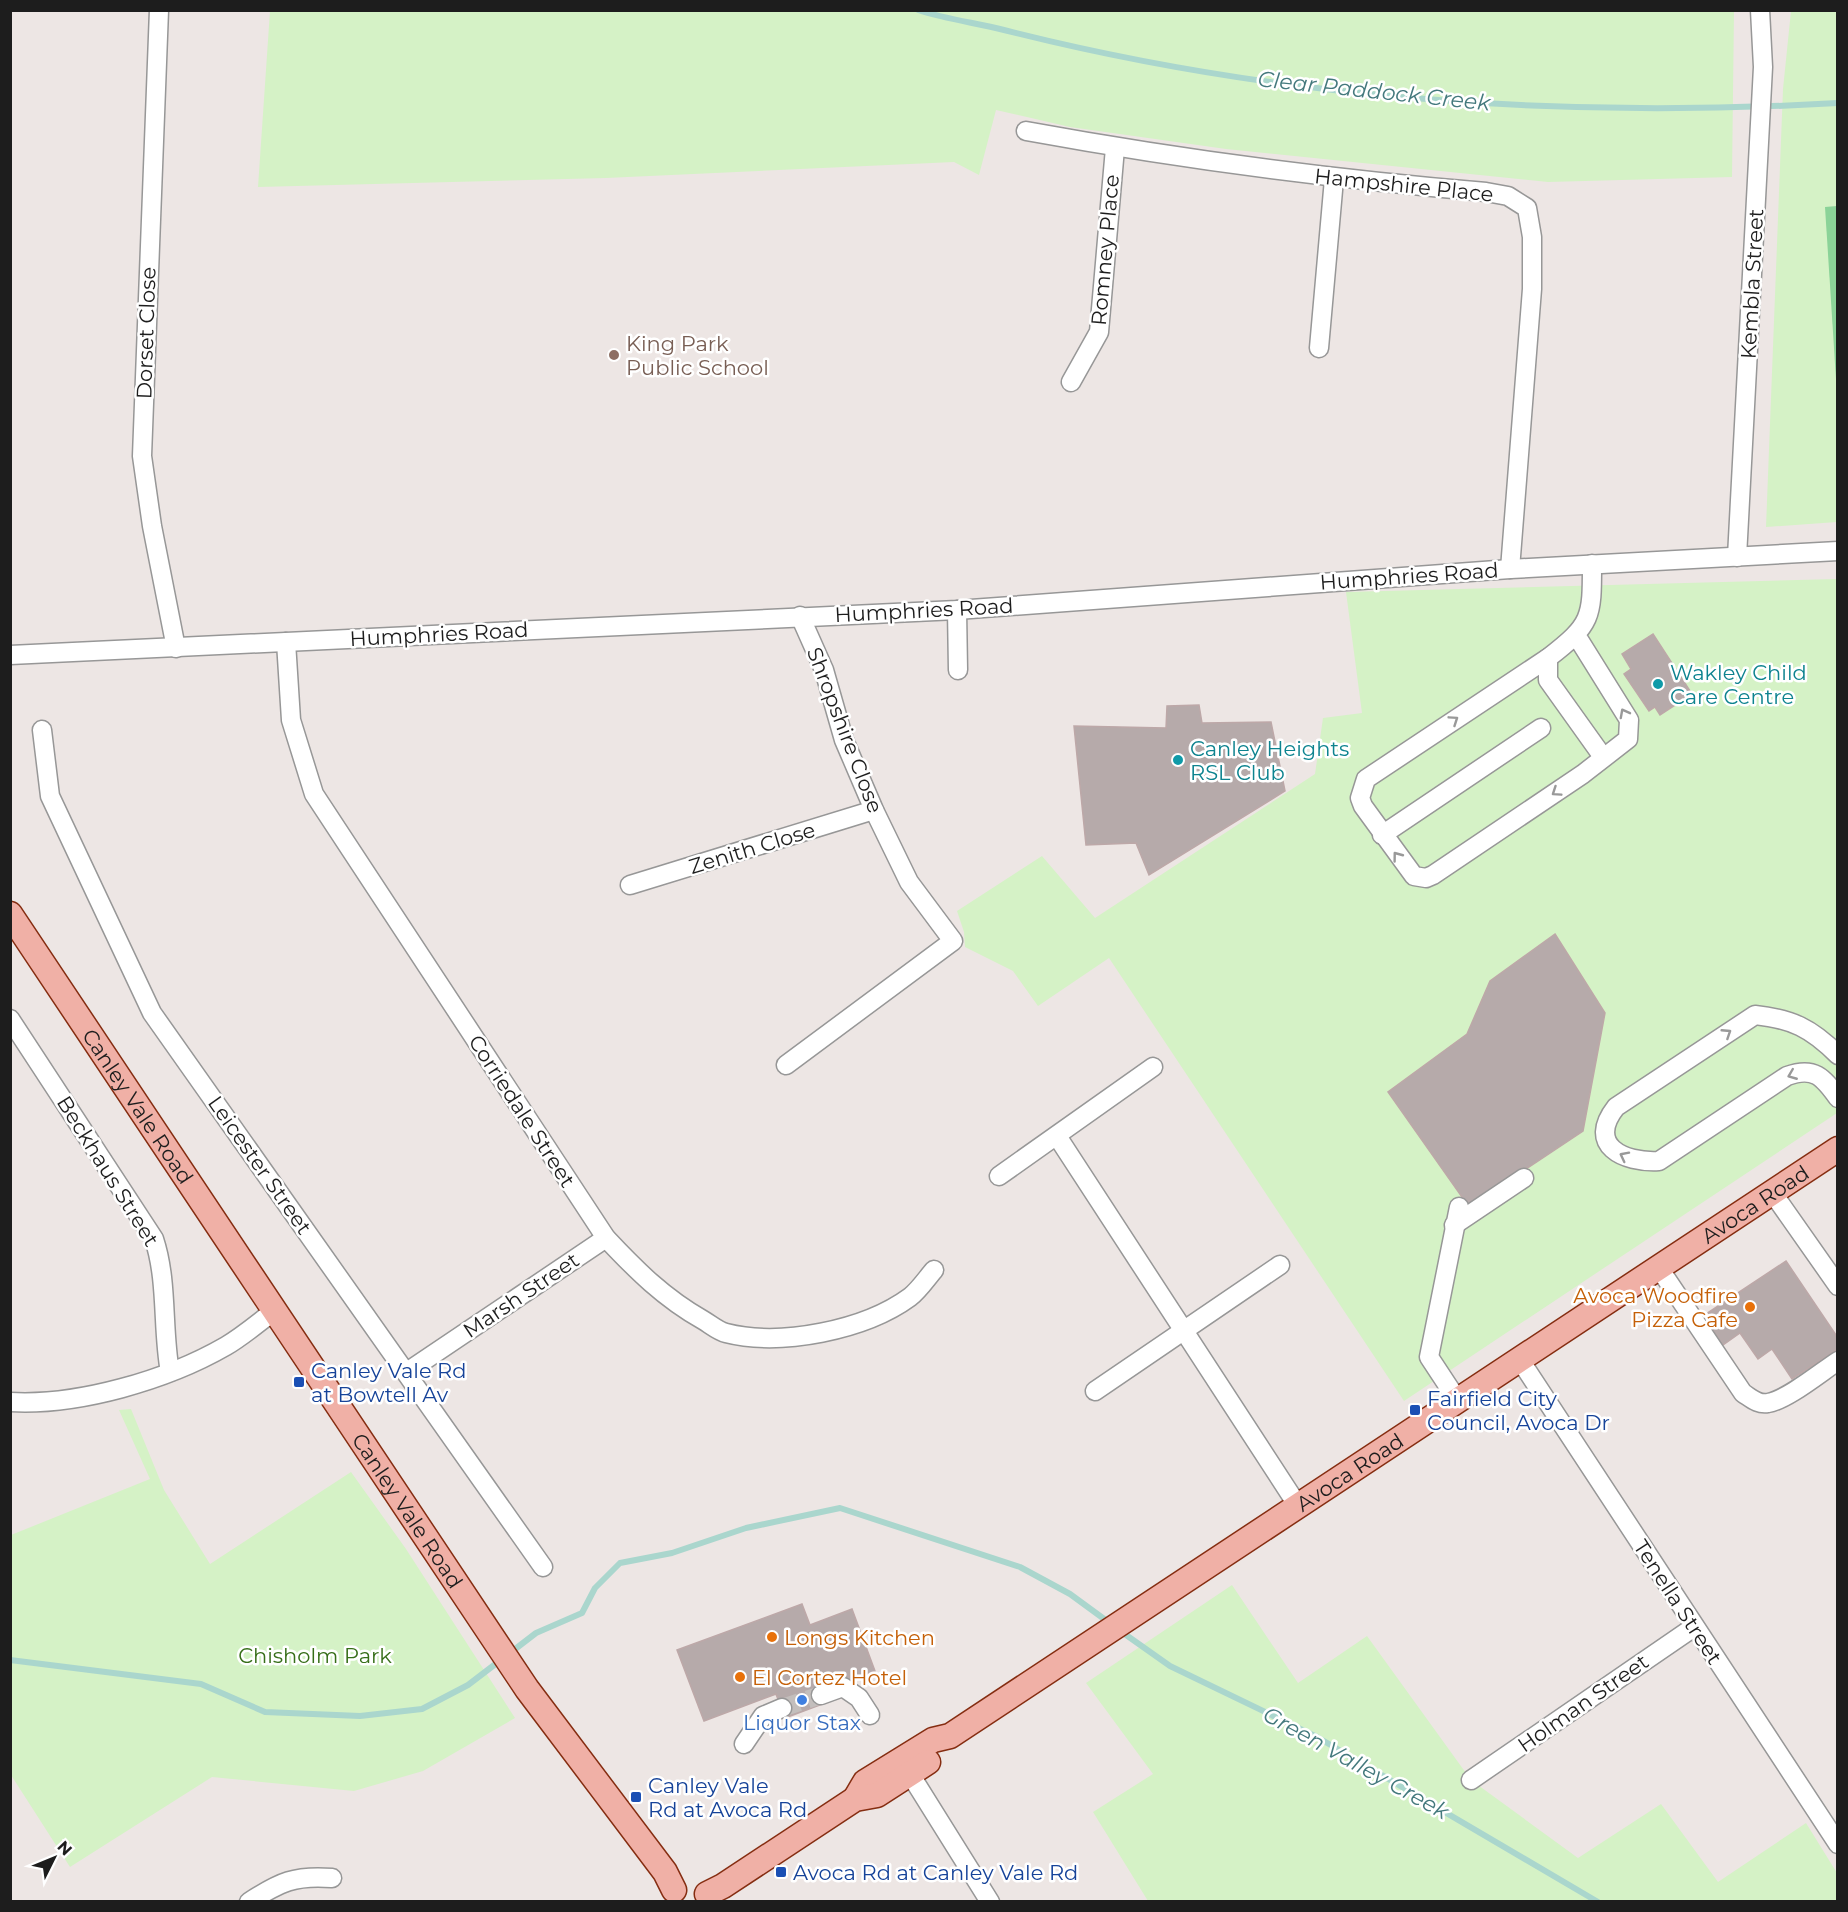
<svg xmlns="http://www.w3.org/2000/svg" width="1848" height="1912" font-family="Montserrat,sans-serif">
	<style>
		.park { fill: #d5f2c6 }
		.pitch { fill: #8bd398 }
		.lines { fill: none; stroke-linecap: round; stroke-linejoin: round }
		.stream { stroke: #aad6cd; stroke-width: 6 }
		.building { fill: #b6aaaa; stroke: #bda8a8; stroke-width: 1.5 }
		.minor-tunnel { stroke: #c3bebc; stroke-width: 18; stroke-dasharray: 18 9; stroke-linecap: butt }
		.minor-casing { stroke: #979797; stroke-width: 21 }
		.major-casing { stroke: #852d11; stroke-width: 27 }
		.minor { stroke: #fff; stroke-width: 18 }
		.major { stroke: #f0b0a6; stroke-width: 24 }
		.oneway { stroke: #999 }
		.education-dot { fill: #8d6e63; stroke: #fff; stroke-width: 2 }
		.culture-dot { fill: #0f9aa8; stroke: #fff; stroke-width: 2 }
		.food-dot { fill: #e8710a; stroke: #fff; stroke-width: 2 }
		.transit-dot { fill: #1a4fb4; stroke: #fff; stroke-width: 2 }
		.shop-dot { fill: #3f7fe0; stroke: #fff; stroke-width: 2 }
		.labels { text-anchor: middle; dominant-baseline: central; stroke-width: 5; stroke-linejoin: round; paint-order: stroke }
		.street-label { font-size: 21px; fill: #1d1d1d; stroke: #fff }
		.education-label { font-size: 21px; fill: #785e54; stroke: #fff; text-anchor: start }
		.culture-label { font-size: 21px; fill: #0d838f; stroke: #fff; text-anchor: start }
		.food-label { font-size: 21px; fill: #c56008; stroke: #fff; text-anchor: start }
		.transit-label { font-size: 21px; fill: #164399; stroke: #fff; text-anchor: start }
		.park-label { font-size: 21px; fill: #366e18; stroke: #fff }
		.shop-label { font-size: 21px; fill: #366cbe; stroke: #fff }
		.water-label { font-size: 22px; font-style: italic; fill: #44797d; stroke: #fff }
	</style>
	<rect width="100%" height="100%" fill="#ede6e4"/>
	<g class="park">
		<path d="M 270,11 L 1734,11 L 1732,177 L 1548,182 L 1226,149 L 1070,127 L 996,110 L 979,175 L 954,162 L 606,178 L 258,187 Z"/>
		<path d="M 1791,11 L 1837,11 L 1837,522 L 1766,527 L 1783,89 Z"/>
		<path d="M 1837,579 L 1837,1113 L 1404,1401 L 1109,958 L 1038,1006 L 1013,971 L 965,947 L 964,932 L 957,911 L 1042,856 L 1095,918 L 1315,774 L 1323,718 L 1362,713 L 1346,592 Z"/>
		<path d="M 131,1409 L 164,1490 L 210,1564 L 351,1472 L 406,1549 L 515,1718 L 423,1771 L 354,1791 L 212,1777 L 70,1867 L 11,1775 L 11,1535 L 150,1479 L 119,1410 Z"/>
		<path d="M 1232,1585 L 1298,1683 L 1367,1636 L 1471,1780 L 1578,1858 L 1661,1804 L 1718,1882 L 1806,1823 L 1837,1873 L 1837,1901 L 1148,1901 L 1093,1812 L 1153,1774 L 1086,1683 Z"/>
	</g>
	<path class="pitch" d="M 1837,206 L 1838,395 L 1837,395 L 1825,207 Z"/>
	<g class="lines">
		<g class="stream">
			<path d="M 918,10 C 946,19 976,23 1004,30 C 1276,99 1558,119 1838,103"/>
			<path d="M 1119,1630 L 1170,1666 L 1317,1737 L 1598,1902"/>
			<path d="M 510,1653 L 536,1633 L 582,1613 L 595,1588 L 620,1563 L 672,1553 L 746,1528 L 840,1508 L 1020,1567 L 1070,1594 L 1111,1624"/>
			<path d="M 10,1660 L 201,1684 L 265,1712 L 360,1716 L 422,1709 L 468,1685 L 502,1659"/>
		</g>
	</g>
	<g class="building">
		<path d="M 1653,634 L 1692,694 L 1660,715 L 1655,707 L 1649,711 L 1624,674 L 1631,669 L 1622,654 Z"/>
		<path d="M 1199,705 L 1202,723 L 1271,722 L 1285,791 L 1149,875 L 1136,843 L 1086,845 L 1074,726 L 1166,728 L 1167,706 Z"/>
		<path d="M 1555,934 L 1605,1013 L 1583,1131 L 1469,1207 L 1388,1092 L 1467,1034 L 1490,981 Z"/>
		<path d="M 1786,1261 L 1838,1338 L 1838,1349 L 1792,1379 L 1772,1349 L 1758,1359 L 1740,1333 L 1723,1345 L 1703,1316 Z"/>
		<path d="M 802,1604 L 810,1625 L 852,1609 L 875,1671 L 845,1682 L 842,1672 L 817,1682 L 825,1703 L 785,1718 L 776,1694 L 704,1721 L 677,1650 Z"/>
	</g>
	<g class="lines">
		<path class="minor-tunnel" d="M 782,1708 L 821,1695"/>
		<defs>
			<g id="minor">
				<path d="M 159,10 L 142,456 L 152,526 L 176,648"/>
				<path d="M 1026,131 C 1179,159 1331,179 1486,192 L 1508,196 L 1527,208 L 1532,237 L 1532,289 L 1510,569"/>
				<path d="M 1319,348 L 1334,179"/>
				<path d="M 1071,382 L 1099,332 L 1115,148"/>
				<path d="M 1737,557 L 1763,67 L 1760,10"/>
				<path d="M 957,610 L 958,670"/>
				<path d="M 1576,635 L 1629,720 L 1628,739 L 1583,774 L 1433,875 L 1426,878 L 1414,876 L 1363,806 L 1360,798 L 1366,779 L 1548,658 C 1592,624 1592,618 1592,564"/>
				<path d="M 286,642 L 291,720 L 314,794 L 606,1238 C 636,1270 664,1298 703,1320 C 710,1324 718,1331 726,1333 C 781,1347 865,1330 910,1297 C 919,1290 927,1278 934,1270"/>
				<path d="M 10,655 L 957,610 L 1510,569 L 1838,551"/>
				<path d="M 1548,658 L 1548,680 L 1603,757"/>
				<path d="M 42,730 L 50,796 L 152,1013 L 543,1567"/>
				<path d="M 1382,835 L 1541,728"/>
				<path d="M 630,885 L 874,810"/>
				<path d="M 10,1019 L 154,1239 C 168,1281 162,1329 170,1372"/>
				<path d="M 1838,1055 C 1811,1028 1792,1019 1755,1015 L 1616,1107 C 1586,1145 1623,1163 1659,1161 L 1787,1076 C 1814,1066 1823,1077 1838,1098"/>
				<path d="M 786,1065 L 953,941 L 909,882 L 874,810 L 844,740 L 824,670 L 800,616"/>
				<path d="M 1057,1136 L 1298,1506"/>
				<path d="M 999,1176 L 1153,1067"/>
				<path d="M 1772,1192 L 1838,1286"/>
				<path d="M 1454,1225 L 1524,1178"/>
				<path d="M 1659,1268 L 1743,1393 C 1751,1398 1758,1405 1768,1403 C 1787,1400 1821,1372 1838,1361"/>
				<path d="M 1520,1360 L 1838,1844"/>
				<path d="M 407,1372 L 606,1238"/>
				<path d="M 1095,1391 L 1280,1265"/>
				<path d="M 1458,1401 L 1429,1357 L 1459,1207"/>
				<path d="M 10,1402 C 78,1406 167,1380 226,1346 C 243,1336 258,1323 274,1311"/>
				<path d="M 821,1695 L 843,1687 L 859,1698 L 870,1715"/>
				<path d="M 744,1744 L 763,1716 L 782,1708"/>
				<path d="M 910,1774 L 990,1902"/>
				<path d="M 1471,1780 L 1694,1627"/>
				<path d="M 249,1902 C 280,1882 295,1875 332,1878"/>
			</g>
			<g id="major">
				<path id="s1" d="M 10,914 L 527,1689 L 665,1872 L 674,1890"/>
				<path id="s2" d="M 855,1799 L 865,1782 L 933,1740 L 950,1736 L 1838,1149"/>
				<path d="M 707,1894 L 723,1886 L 855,1799 L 877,1795 L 928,1762"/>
			</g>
		</defs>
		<use href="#minor" class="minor-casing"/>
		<use href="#major" class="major-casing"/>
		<use href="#minor" class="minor"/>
		<use href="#major" class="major"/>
	</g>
	<defs><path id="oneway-chevron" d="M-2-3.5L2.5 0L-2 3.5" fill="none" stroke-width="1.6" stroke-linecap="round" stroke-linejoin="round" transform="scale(1.5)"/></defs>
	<g class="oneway">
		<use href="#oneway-chevron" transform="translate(1624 713) rotate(-118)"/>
		<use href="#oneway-chevron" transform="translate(1454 720) rotate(-34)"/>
		<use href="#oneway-chevron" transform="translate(1556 792) rotate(146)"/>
		<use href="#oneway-chevron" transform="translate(1397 856) rotate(-127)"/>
		<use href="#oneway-chevron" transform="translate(1727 1033) rotate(-33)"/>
		<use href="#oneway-chevron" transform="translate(1792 1075) rotate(158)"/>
		<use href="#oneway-chevron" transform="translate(1624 1156) rotate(-153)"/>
	</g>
	<circle class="education-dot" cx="614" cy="355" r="6"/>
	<g class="culture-dot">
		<circle cx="1658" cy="684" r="6"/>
		<circle cx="1178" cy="760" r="6"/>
	</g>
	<g class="food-dot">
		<circle cx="1750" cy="1307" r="6"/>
		<circle cx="772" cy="1637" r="6"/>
		<circle cx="740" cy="1677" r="6"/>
	</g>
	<g class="transit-dot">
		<rect x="293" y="1376" width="12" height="12" rx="3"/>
		<rect x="1409" y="1404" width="12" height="12" rx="3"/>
		<rect x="630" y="1791" width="12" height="12" rx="3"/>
		<rect x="775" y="1866" width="12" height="12" rx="3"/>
	</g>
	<circle class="shop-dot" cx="802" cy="1700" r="6"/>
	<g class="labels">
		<g class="street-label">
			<text transform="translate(1404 185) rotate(6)">Hampshire Place</text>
			<text transform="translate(1105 250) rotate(-85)">Romney Place</text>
			<text transform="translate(1752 284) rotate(-87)">Kembla Street</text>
			<text transform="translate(146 333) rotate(-88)">Dorset Close</text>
			<text transform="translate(1409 576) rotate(-4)">Humphries Road</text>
			<text transform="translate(924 610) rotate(-3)">Humphries Road</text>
			<text transform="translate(439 634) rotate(-3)">Humphries Road</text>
			<text transform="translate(845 730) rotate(69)">Shropshire Close</text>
			<text transform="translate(752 848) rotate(-17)">Zenith Close</text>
			<text stroke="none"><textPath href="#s1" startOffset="231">Canley Vale Road</textPath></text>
			<text transform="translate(522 1111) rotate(57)">Corriedale Street</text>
			<text transform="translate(260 1165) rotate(55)">Leicester Street</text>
			<text transform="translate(108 1171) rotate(58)">Beckhaus Street</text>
			<text stroke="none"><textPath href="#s2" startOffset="1082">Avoca Road</textPath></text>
			<text transform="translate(521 1295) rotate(-34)">Marsh Street</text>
			<text stroke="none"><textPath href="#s2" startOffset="596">Avoca Road</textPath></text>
			<text stroke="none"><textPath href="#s1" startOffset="717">Canley Vale Road</textPath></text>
			<text transform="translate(1678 1602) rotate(57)">Tenella Street</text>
			<text transform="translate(1583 1703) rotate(-35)">Holman Street</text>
		</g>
		<g class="education-label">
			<text x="626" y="343">King Park<tspan x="626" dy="24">Public School</tspan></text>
		</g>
		<g class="culture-label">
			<text x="1670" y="672">Wakley Child<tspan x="1670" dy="24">Care Centre</tspan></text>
			<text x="1190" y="748">Canley Heights<tspan x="1190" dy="24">RSL Club</tspan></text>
		</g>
		<g class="food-label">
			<text x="1738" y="1295" text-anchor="end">Avoca Woodfire<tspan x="1738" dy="24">Pizza Cafe</tspan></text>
			<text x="784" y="1637">Longs Kitchen</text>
			<text x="752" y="1677">El Cortez Hotel</text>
		</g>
		<g class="transit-label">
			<text x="311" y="1370">Canley Vale Rd<tspan x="311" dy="24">at Bowtell Av</tspan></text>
			<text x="1427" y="1398">Fairfield City<tspan x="1427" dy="24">Council, Avoca Dr</tspan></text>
			<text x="648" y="1785">Canley Vale<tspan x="648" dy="24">Rd at Avoca Rd</tspan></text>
			<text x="793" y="1872">Avoca Rd at Canley Vale Rd</text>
		</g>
		<g class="park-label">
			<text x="315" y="1655">Chisholm Park</text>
		</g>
		<g class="shop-label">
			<text x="802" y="1722">Liquor Stax</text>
		</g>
		<g class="water-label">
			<text transform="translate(1374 91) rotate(6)">Clear Paddock Creek</text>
			<text transform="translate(1356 1763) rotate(29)">Green Valley Creek</text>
		</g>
	</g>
	<rect width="1848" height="1912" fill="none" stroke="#1d1d1d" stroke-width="24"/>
	<g transform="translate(54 1858) rotate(47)" stroke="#ffffff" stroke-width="4.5" paint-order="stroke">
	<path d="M0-4.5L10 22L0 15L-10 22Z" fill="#1d1d1d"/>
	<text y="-9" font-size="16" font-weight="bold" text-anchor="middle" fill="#1d1d1d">N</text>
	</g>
</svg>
